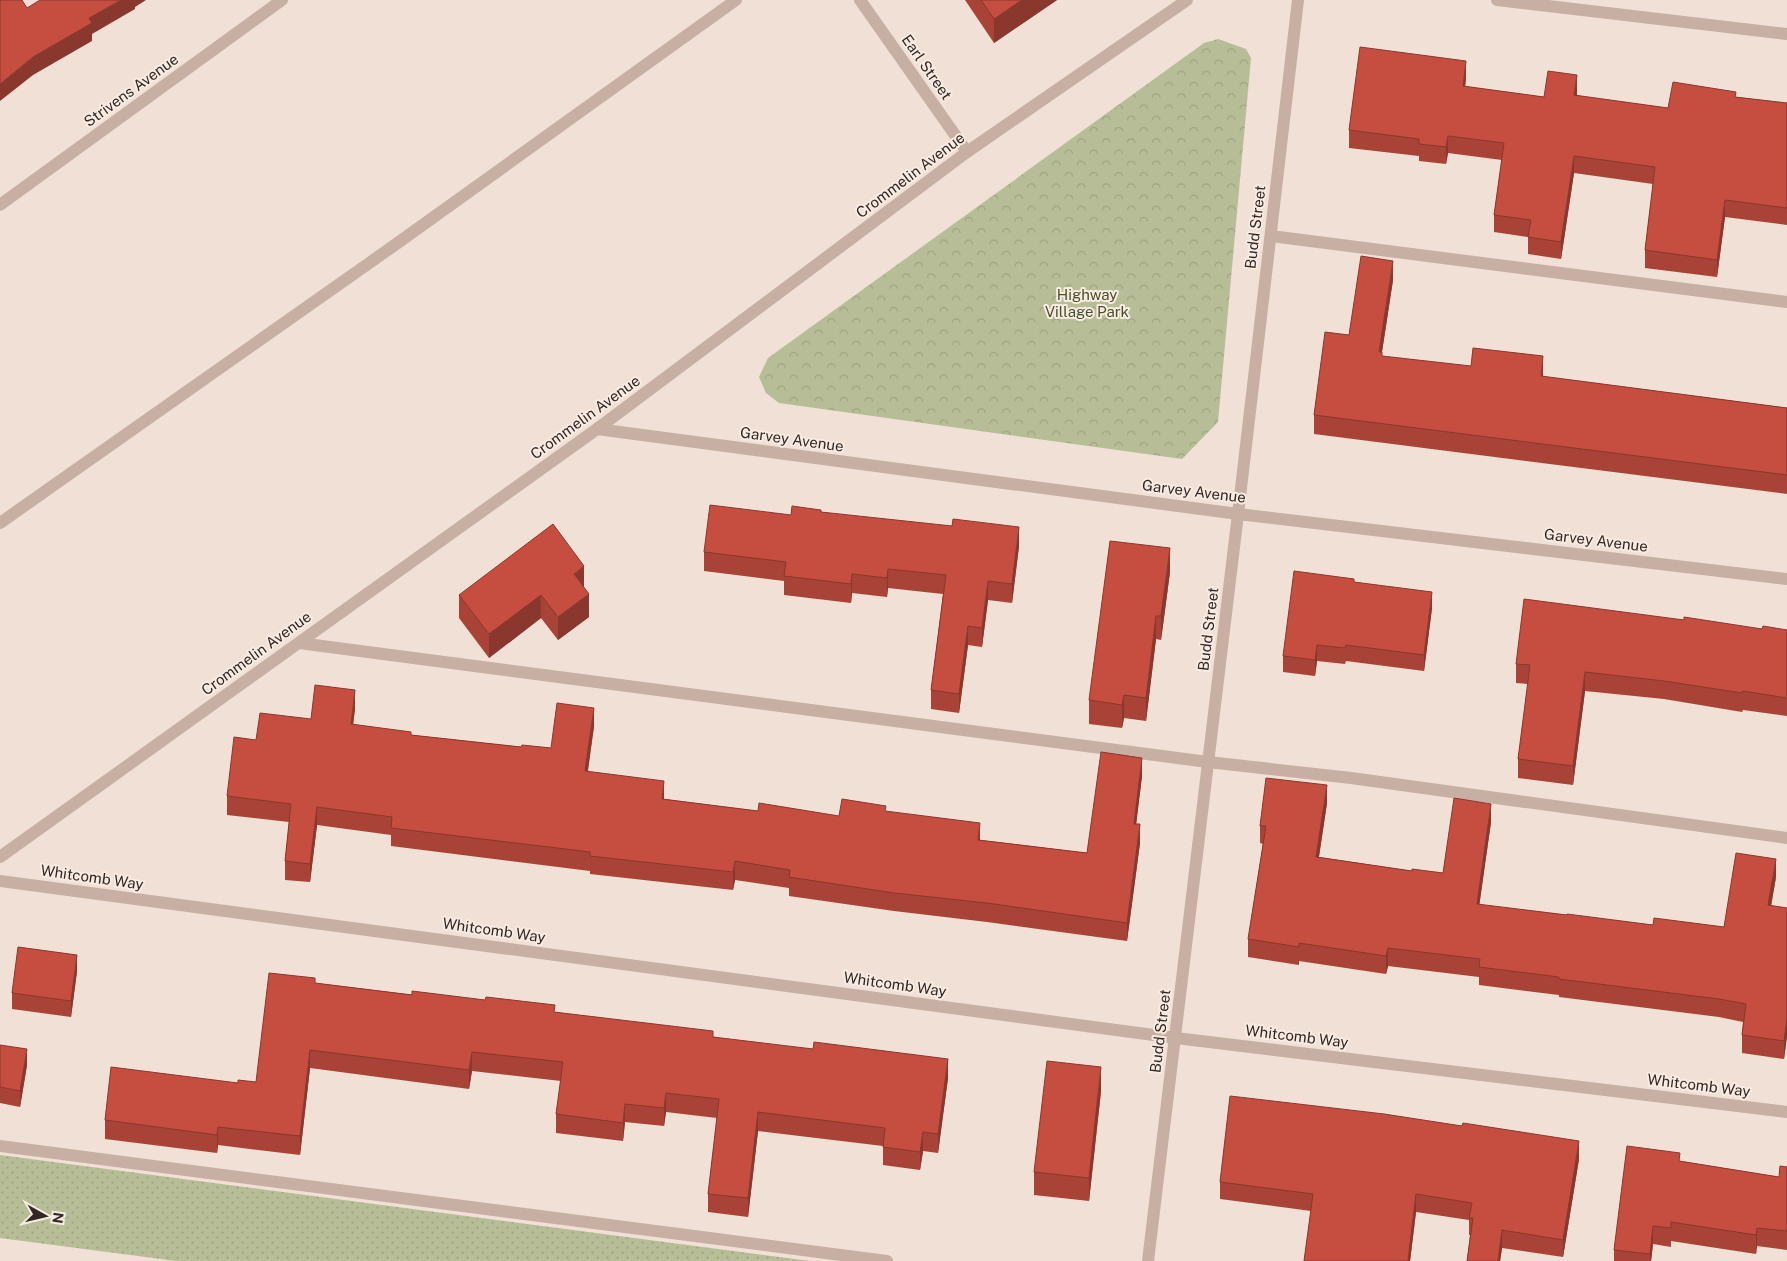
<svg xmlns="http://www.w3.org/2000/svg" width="1787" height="1261" font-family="'Public Sans',sans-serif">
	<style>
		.grass { fill: url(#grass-dots) }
		.forest { fill: url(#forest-crowns) }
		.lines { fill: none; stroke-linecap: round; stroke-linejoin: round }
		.minor { stroke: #c8afa3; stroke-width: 12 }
		.wall { fill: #a94337 }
		.shaded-wall { fill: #8a372d }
		.building { fill: #c54e40; stroke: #8a372d }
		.labels { text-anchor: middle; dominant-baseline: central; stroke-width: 4; stroke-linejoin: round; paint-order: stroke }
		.street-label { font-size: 15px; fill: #332725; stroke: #f8ebe2 }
		.park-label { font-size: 15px; fill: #475029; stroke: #f8ebe2 }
	</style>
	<defs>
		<pattern id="grass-dots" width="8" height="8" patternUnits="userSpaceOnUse" patternTransform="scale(1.25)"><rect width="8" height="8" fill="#b7be97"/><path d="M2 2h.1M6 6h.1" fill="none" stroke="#9ea382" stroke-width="1.8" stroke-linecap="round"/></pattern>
		<pattern id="forest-crowns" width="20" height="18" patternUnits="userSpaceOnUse" patternTransform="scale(1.25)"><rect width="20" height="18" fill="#b7be97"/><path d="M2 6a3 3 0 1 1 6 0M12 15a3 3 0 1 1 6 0" fill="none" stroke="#9ea382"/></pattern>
	</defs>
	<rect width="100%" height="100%" fill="#f0e0d6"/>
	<path class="grass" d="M 0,1155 L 810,1261 L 176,1261 L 0,1238 Z"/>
	<path class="forest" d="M 1218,39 L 1246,49 L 1251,58 L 1218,422 L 1182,459 L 779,403 L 766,393 L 759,377 L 768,358 L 1204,43 Z"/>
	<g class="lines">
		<g class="minor">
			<path d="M 860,0 L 967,152"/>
			<path d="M 1497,0 L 1787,34"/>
			<path d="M 0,205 L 282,0"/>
			<path d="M 1271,236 L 1787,302"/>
			<path d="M 597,429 L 1238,514 L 1787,579"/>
			<path d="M 0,523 L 392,247 L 736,0"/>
			<path d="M 299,643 L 1208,762 L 1351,778 L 1787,838"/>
			<path d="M 0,857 L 597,429 L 967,152 L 1187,0"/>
			<path d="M 0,881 L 1176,1038 L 1787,1112"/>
			<path d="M 0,1146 L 887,1261"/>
			<path d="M 1148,1261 L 1238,514 L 1298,0"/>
		</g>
	</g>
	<g class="wall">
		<path d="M 965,0 L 1057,0 L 994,43 Z"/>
		<path d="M 1466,78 L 1465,87 L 1544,97 L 1577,93 L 1577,96 L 1668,108 L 1736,97 L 1787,103 L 1787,225 L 1725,217 L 1717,277 L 1645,268 L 1645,250 L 1653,184 L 1574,173 L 1561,259 L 1528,254 L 1528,237 L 1494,232 L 1494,215 L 1502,160 L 1448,153 L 1446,164 L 1419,161 L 1419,156 L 1349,148 L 1349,130 Z"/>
		<path d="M 1393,280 L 1382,352 L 1382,356 L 1787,408 L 1787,494 L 1314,434 L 1314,415 L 1349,335 Z"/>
		<path d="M 821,512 L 1019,546 L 1012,603 L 988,600 L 982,647 L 968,645 L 959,713 L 931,709 L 931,690 L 943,594 L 888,588 L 887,597 L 852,593 L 851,603 L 784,595 L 784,581 L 704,571 L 704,552 L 791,515 Z"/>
		<path d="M 1170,572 L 1161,640 L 1156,639 L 1146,721 L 1124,718 L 1122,728 L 1089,724 L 1089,700 Z"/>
		<path d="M 1354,582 L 1432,608 L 1424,671 L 1346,661 L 1345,664 L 1317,661 L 1315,676 L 1283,672 L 1283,656 Z"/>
		<path d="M 584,588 L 589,617 L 558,640 L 541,618 L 489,658 L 459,618 L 459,595 Z"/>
		<path d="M 1684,620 L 1762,629 L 1787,630 L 1787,716 L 1743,710 L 1742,712 L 1664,699 L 1585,691 L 1573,785 L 1518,778 L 1518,759 L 1528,684 L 1516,683 L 1516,664 Z"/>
		<path d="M 355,708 L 353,725 L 411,735 L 521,747 L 551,748 L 594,726 L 588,771 L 664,799 L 758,811 L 839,816 L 886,812 L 980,840 L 1087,853 L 1142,776 L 1136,824 L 1140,843 L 1127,941 L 987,922 L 894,911 L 789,896 L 789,888 L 735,880 L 733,890 L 590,874 L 590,871 L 391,846 L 391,835 L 317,825 L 310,882 L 285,880 L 285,861 L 289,822 L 227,815 L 227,796 L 256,740 L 311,719 Z"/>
		<path d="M 1327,803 L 1319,857 L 1412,871 L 1443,873 L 1491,822 L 1479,905 L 1653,925 L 1724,927 L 1776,877 L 1771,906 L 1787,908 L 1787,1036 L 1784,1059 L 1742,1053 L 1742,1035 L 1743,1022 L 1719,1017 L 1559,997 L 1559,995 L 1479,985 L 1479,977 L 1388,966 L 1386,974 L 1299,961 L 1299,965 L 1248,957 L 1248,939 L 1263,844 L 1260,843 L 1260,826 Z"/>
		<path d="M 77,971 L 71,1017 L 12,1009 L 12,993 Z"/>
		<path d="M 315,983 L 555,1012 L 713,1037 L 948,1078 L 938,1153 L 923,1151 L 920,1170 L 883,1165 L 883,1146 L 758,1131 L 748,1217 L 708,1212 L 708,1194 L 717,1118 L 666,1112 L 664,1126 L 625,1122 L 623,1141 L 556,1133 L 556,1114 L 561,1081 L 472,1071 L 469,1089 L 310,1068 L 300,1155 L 218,1145 L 217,1153 L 105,1139 L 105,1120 L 238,1083 L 256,1082 Z"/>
		<path d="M 0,1045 L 27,1065 L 20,1107 L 0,1103 Z"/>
		<path d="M 1101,1091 L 1089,1201 L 1034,1195 L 1034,1172 Z"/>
		<path d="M 1579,1159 L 1563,1257 L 1502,1248 L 1500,1261 L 1467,1261 L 1470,1235 L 1469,1235 L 1469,1220 L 1416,1212 L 1410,1261 L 1304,1261 L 1311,1211 L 1220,1199 L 1220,1182 Z"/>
		<path d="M 1680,1161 L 1779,1177 L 1787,1167 L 1787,1250 L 1757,1246 L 1756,1254 L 1671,1241 L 1671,1247 L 1653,1244 L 1651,1261 L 1614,1261 L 1614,1250 Z"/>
	</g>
	<g class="shaded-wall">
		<path d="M 121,0 L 146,0 L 135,7 L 135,9 L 92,34 L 92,41 L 33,75 L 0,101 L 0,84 L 33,57 L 89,18 Z"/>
		<path d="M 1022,0 L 1057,0 L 994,43 L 994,19 Z"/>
		<path d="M 1466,61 L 1466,78 L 1463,104 L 1463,86 Z"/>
		<path d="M 1577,75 L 1577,93 L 1574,112 L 1574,95 Z"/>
		<path d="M 1448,136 L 1448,153 L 1446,164 L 1446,147 Z"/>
		<path d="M 1574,156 L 1574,173 L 1561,259 L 1561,242 Z"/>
		<path d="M 1725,200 L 1725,217 L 1717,277 L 1717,260 Z"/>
		<path d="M 1393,261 L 1393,280 L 1379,371 L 1379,352 Z"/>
		<path d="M 1543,356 L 1543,376 L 1541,395 L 1541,376 Z"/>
		<path d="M 1019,527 L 1019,546 L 1012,603 L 1012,584 Z"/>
		<path d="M 1170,548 L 1170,572 L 1161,640 L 1161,616 Z"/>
		<path d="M 584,566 L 584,589 L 574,574 Z"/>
		<path d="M 888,569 L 888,588 L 887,597 L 887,578 Z"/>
		<path d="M 852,574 L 852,593 L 851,603 L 851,584 Z"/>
		<path d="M 988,581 L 988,600 L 982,647 L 982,628 Z"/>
		<path d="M 1432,592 L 1432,608 L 1424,671 L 1424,655 Z"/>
		<path d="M 589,594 L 589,617 L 558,640 L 558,617 Z"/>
		<path d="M 541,595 L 541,618 L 489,658 L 489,634 Z"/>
		<path d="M 1156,616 L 1156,639 L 1146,721 L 1146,698 Z"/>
		<path d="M 968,626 L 968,645 L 959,713 L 959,694 Z"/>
		<path d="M 1317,645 L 1317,661 L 1315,676 L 1315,660 Z"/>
		<path d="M 1585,672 L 1585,691 L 1573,785 L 1573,766 Z"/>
		<path d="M 355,690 L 355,708 L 351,743 L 351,724 Z"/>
		<path d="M 1124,695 L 1124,718 L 1122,728 L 1122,705 Z"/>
		<path d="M 594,708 L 594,726 L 585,789 L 585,771 Z"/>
		<path d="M 1142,758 L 1142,776 L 1134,842 L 1134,824 Z"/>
		<path d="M 664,781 L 664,799 L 662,799 Z"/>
		<path d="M 1327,785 L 1327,803 L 1316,875 L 1316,857 Z"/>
		<path d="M 1491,804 L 1491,822 L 1477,922 L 1477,904 Z"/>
		<path d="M 317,807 L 317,825 L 310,882 L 310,864 Z"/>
		<path d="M 980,823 L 980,842 L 978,840 Z"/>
		<path d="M 1140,824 L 1140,843 L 1127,941 L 1127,923 Z"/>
		<path d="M 1776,859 L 1776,877 L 1768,923 L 1768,905 Z"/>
		<path d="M 735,861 L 735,880 L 733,890 L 733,872 Z"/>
		<path d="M 1388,948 L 1388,966 L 1386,974 L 1386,956 Z"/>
		<path d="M 77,955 L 77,971 L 71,1017 L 71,1001 Z"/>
		<path d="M 1787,1018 L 1787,1036 L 1784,1059 L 1784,1041 Z"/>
		<path d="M 27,1049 L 27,1065 L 20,1107 L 20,1091 Z"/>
		<path d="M 310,1050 L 310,1068 L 300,1155 L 300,1136 Z"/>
		<path d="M 472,1052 L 472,1071 L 469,1089 L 469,1070 Z"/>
		<path d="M 948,1059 L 948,1078 L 938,1153 L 938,1134 Z"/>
		<path d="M 1101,1067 L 1101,1091 L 1089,1201 L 1089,1178 Z"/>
		<path d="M 666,1093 L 666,1112 L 664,1126 L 664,1108 Z"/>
		<path d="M 625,1104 L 625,1122 L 623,1141 L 623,1123 Z"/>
		<path d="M 758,1112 L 758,1131 L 748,1217 L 748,1198 Z"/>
		<path d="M 218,1127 L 218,1145 L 217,1153 L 217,1135 Z"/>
		<path d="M 923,1132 L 923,1151 L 920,1170 L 920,1152 Z"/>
		<path d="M 1579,1141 L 1579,1159 L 1563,1257 L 1563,1240 Z"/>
		<path d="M 1416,1194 L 1416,1212 L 1410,1261 L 1408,1261 Z"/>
		<path d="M 1653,1226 L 1653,1244 L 1651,1261 L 1650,1261 L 1650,1254 Z"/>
		<path d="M 1757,1228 L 1757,1246 L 1756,1254 L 1756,1235 Z"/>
		<path d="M 1502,1230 L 1502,1248 L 1500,1261 L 1498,1261 Z"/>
	</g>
	<g class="building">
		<path d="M 0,0 L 22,0 L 27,8 L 40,0 L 121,0 L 89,18 L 92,23 L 33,57 L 0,84 Z"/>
		<path d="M 981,0 L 1022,0 L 994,19 Z"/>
		<path d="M 1360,47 L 1466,61 L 1463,86 L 1544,97 L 1548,71 L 1577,75 L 1574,95 L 1668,108 L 1673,82 L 1736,92 L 1735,97 L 1787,103 L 1787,208 L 1725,200 L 1717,260 L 1645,250 L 1655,167 L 1574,156 L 1561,242 L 1528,237 L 1531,220 L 1494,215 L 1504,143 L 1448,136 L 1446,147 L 1419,144 L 1419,139 L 1349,130 Z"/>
		<path d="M 1361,256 L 1393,261 L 1379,352 L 1382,352 L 1382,356 L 1471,366 L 1473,348 L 1543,356 L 1541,376 L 1787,408 L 1787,475 L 1314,415 L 1325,332 L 1349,335 Z"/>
		<path d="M 710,505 L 791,515 L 792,506 L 821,510 L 821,512 L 952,526 L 953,519 L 1019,527 L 1012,584 L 988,581 L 982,628 L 968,626 L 959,694 L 931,690 L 946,575 L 888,569 L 887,578 L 852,574 L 851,584 L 784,576 L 786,562 L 704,552 Z"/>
		<path d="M 553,524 L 584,566 L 574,574 L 589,594 L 558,617 L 541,595 L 489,634 L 459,595 Z"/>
		<path d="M 1110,541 L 1170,548 L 1161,616 L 1156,616 L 1146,698 L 1124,695 L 1122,705 L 1089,700 Z"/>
		<path d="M 1294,571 L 1354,579 L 1354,582 L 1432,592 L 1424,655 L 1346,645 L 1345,648 L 1317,645 L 1315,660 L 1283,656 Z"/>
		<path d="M 1524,599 L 1684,620 L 1684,617 L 1762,629 L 1763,626 L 1787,630 L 1787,698 L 1743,691 L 1742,693 L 1664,681 L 1585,672 L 1573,766 L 1518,759 L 1530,665 L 1516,664 Z"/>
		<path d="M 315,685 L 355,690 L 351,724 L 411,732 L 411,735 L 521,747 L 522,745 L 551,748 L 557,703 L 594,708 L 585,771 L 664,781 L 662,799 L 758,811 L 759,803 L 839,816 L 842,799 L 886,806 L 885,811 L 980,823 L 978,840 L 1087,853 L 1101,752 L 1142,758 L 1134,824 L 1140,824 L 1127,923 L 987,903 L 894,893 L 789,877 L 790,870 L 735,861 L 733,872 L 590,856 L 590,852 L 391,828 L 392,817 L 317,807 L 310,864 L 285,861 L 291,804 L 227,796 L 234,737 L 256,740 L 260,713 L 311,719 Z"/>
		<path d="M 1266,778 L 1327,785 L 1316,857 L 1412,871 L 1412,869 L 1443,873 L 1454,798 L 1491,804 L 1477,904 L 1567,915 L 1567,914 L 1653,925 L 1654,918 L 1724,927 L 1736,853 L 1776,859 L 1768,905 L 1787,908 L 1787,1018 L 1784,1041 L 1742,1035 L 1746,1004 L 1719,999 L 1559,979 L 1559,977 L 1479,967 L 1480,959 L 1388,948 L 1386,956 L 1299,943 L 1299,947 L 1248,939 L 1266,826 L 1260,826 Z"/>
		<path d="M 18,947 L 77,955 L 71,1001 L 12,993 Z"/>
		<path d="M 269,973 L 315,978 L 315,983 L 412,995 L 412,991 L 485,1000 L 486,997 L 555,1005 L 554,1012 L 713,1031 L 713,1037 L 813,1049 L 814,1042 L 948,1059 L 938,1134 L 923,1132 L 920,1152 L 883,1147 L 885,1128 L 758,1112 L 748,1198 L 708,1194 L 719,1099 L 666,1093 L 664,1108 L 625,1104 L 623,1123 L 556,1114 L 563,1062 L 472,1052 L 469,1070 L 310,1050 L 300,1136 L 218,1127 L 217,1135 L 105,1120 L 111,1067 L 238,1083 L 238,1080 L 256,1082 Z"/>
		<path d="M 0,1045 L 27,1049 L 20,1091 L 0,1087 Z"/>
		<path d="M 1047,1061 L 1101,1067 L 1089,1178 L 1034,1172 Z"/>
		<path d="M 1230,1096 L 1384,1114 L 1462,1126 L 1463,1123 L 1579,1141 L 1563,1240 L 1502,1230 L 1498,1261 L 1467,1261 L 1473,1218 L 1469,1218 L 1472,1203 L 1416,1194 L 1408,1261 L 1304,1261 L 1313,1194 L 1220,1182 Z"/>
		<path d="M 1627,1146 L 1680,1153 L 1679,1161 L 1779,1177 L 1780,1166 L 1787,1167 L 1787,1231 L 1757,1228 L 1756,1235 L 1671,1222 L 1671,1228 L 1653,1226 L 1650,1254 L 1614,1250 Z"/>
	</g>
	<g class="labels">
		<g class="street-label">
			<text transform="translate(927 67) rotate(55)">Earl Street</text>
			<text transform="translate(131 90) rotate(-36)">Strivens Avenue</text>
			<text transform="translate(910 175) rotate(-37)">Crommelin Avenue</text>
			<text transform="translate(1255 227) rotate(-83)">Budd Street</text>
			<text transform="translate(585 417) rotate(-36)">Crommelin Avenue</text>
			<text transform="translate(792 439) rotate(8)">Garvey Avenue</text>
			<text transform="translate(1194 491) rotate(7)">Garvey Avenue</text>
			<text transform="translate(1596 540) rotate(7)">Garvey Avenue</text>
			<text transform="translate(1208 629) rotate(-83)">Budd Street</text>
			<text transform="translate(256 653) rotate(-36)">Crommelin Avenue</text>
			<text transform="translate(92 877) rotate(8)">Whitcomb Way</text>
			<text transform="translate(494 930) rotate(8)">Whitcomb Way</text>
			<text transform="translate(895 984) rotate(8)">Whitcomb Way</text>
			<text transform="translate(1160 1031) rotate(-83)">Budd Street</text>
			<text transform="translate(1297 1036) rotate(7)">Whitcomb Way</text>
			<text transform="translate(1699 1085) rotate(7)">Whitcomb Way</text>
		</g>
		<g class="park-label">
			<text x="1087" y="294">Highway<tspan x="1087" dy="17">Village Park</tspan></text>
		</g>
	</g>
	<g transform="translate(45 1216) rotate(98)" stroke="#f8ebe2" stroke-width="4" paint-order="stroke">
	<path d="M0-4L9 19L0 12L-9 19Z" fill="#332725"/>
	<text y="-8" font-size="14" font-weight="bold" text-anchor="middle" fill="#332725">N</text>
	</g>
</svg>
